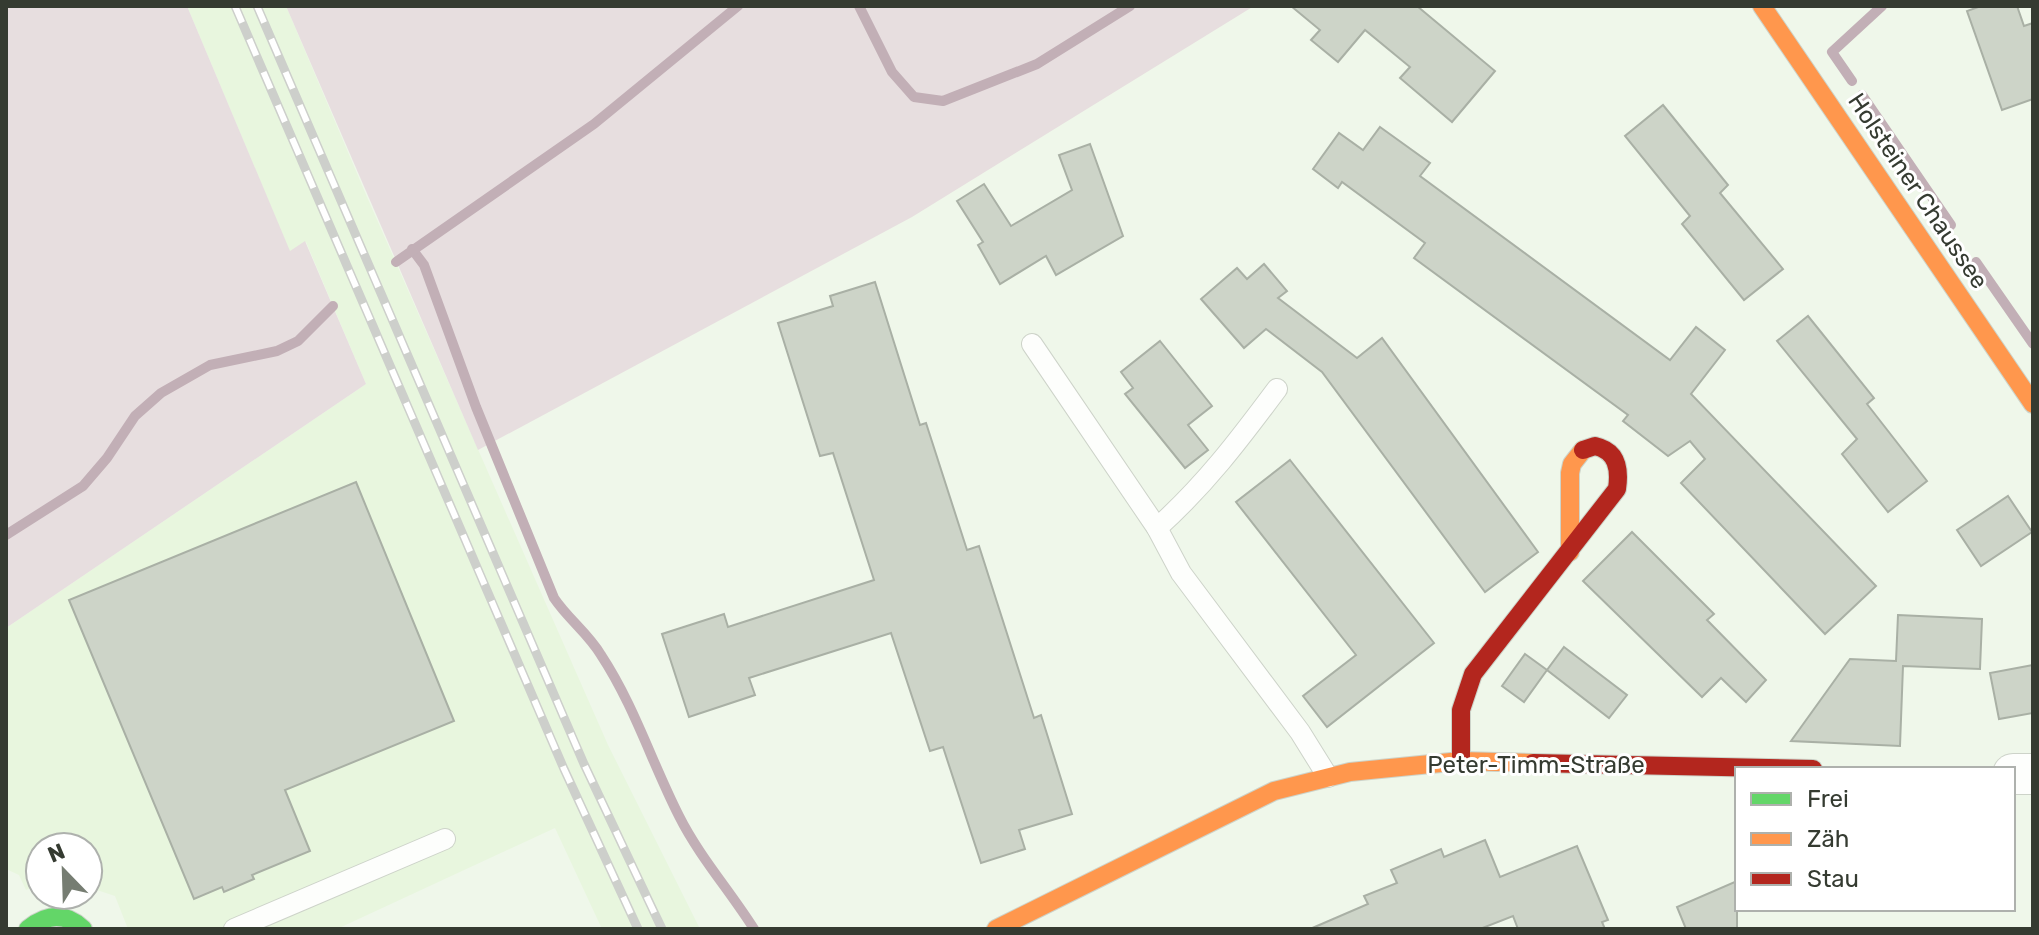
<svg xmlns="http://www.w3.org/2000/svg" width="2039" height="935" font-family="Rubik,sans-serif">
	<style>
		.built { fill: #e8f6de }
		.green { fill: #e7dedf }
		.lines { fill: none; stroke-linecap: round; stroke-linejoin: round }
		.stream { stroke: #c2afb6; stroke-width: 10 }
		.building { fill: #cdd4c8; stroke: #a9b0a5; stroke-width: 2 }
		.lane-casing { stroke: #cdd3c9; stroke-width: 22 }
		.street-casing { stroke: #cdd3c9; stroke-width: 42 }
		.fast-casing { stroke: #cdd3c9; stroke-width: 20 }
		.slow-casing { stroke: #cdd3c9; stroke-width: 20 }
		.jam-casing { stroke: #cdd3c9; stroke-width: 20 }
		.lane { stroke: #fdfefc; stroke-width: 20 }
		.street { stroke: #fdfefc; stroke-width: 40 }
		.fast { stroke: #63d668; stroke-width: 18 }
		.slow { stroke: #ff974d; stroke-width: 18 }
		.jam { stroke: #b3261e; stroke-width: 18 }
		.rail-casing { stroke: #cdcfcb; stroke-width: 9 }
		.rail { stroke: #fff; stroke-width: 6; stroke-dasharray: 18; stroke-linecap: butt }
		.labels { text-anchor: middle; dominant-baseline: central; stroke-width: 6; stroke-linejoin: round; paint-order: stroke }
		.street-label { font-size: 24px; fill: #353b31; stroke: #fff }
	</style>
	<rect width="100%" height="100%" fill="#eff7ea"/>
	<path class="built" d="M 187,6 L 286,6 L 367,197 L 608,745 L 700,929 L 602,929 L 555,828 L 337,929 L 128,929 L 115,896 L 88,887 L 88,847 L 40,847 L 40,884 L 26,890 L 19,875 L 6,869 L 6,628 L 366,384 L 306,242 L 290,252 Z"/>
	<g class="green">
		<path d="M 6,6 L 187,6 L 290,251 L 305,241 L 366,384 L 6,628 Z"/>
		<path d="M 286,6 L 1254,6 L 912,217 L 478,450 Z"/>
	</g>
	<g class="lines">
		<g class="stream">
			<path d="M 859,6 L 892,72 L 914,97 L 943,101 L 1037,64 L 1130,6"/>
			<path d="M 1852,81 L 1832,52 L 1882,6"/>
			<path d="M 1862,95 L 1951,225"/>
			<path d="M 412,249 L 424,265 L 476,407 L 554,598 C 568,619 588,633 601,655 C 634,705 652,763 679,816 C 699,856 730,891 754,929"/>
			<path d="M 396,262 L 594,124 L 738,6"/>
			<path d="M 1976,262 L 2033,344"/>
			<path d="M 6,535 L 83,486 L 107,458 L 135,416 L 161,393 L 210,365 L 277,351 L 298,341 L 333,306"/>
		</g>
	</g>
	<g class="building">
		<path d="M 1291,6 L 1417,6 L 1495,71 L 1452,122 L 1400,78 L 1410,67 L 1365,30 L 1338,62 L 1311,40 L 1320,30 Z"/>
		<path d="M 1981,6 L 2017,6 L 2024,26 L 2033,23 L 2033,99 L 2002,110 L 1967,11 Z"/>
		<path d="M 1663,105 L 1728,185 L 1720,193 L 1783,269 L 1744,300 L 1682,224 L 1690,216 L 1625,136 Z"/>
		<path d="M 1380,127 L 1430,163 L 1420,176 L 1670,360 L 1696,327 L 1725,350 L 1691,394 L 1876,586 L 1825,634 L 1681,483 L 1705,459 L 1690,441 L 1668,456 L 1623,421 L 1628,415 L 1414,258 L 1425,243 L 1342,182 L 1338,188 L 1313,169 L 1339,133 L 1363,150 Z"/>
		<path d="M 1090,144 L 1123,236 L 1056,275 L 1046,256 L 1000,284 L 978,245 L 983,242 L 957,201 L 984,184 L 1011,226 L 1072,190 L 1059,155 Z"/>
		<path d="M 1264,264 L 1287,291 L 1278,298 L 1357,358 L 1382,338 L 1538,552 L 1485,592 L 1322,372 L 1266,329 L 1244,348 L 1201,299 L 1237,268 L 1247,279 Z"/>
		<path d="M 875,282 L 920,425 L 926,423 L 967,550 L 979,546 L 1034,718 L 1041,715 L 1072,814 L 1019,830 L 1025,849 L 981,863 L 943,747 L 930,751 L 891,633 L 749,678 L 755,695 L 689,717 L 662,634 L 724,614 L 728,627 L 874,580 L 833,453 L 820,456 L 778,323 L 833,306 L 830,296 Z"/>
		<path d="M 1808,316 L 1874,398 L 1867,404 L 1927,481 L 1888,512 L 1842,454 L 1857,439 L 1777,341 Z"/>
		<path d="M 1160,341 L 1212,406 L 1188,425 L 1208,450 L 1185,468 L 1125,394 L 1133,388 L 1121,372 Z"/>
		<path d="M 1290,460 L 1434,643 L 1327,727 L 1303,696 L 1356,655 L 1236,502 Z"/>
		<path d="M 356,482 L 454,721 L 285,790 L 310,851 L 252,875 L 254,879 L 224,892 L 222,887 L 194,899 L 69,600 Z"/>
		<path d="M 2008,496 L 2032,532 L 1981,566 L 1957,530 Z"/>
		<path d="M 1632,532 L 1714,614 L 1707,620 L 1766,680 L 1746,702 L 1721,678 L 1702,697 L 1583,581 Z"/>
		<path d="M 1898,615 L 1982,619 L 1980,669 L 1903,666 L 1900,746 L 1791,741 L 1850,659 L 1896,661 Z"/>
		<path d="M 1564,647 L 1627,695 L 1609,718 L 1547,670 Z"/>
		<path d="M 1525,654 L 1547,670 L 1524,702 L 1502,686 Z"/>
		<path d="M 2033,665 L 2033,713 L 1999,719 L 1990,673 Z"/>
		<path d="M 1485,840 L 1500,877 L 1577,846 L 1608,920 L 1602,922 L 1605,929 L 1518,929 L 1513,916 L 1480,929 L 1310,929 L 1368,904 L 1364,896 L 1397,883 L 1391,870 L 1441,849 L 1444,857 Z"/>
		<path d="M 1737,881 L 1737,929 L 1686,929 L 1677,907 Z"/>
	</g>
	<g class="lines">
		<defs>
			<g id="lane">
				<path d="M 1032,344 L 1157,528 L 1181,573 L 1300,732 L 1328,777"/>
				<path d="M 1157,528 C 1205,485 1239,440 1277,389"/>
				<path d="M 234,929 L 445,839"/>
			</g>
			<path id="street" d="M 2013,774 L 2033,774"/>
			<path id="fast" d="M 28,929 C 47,914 65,912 83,929"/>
			<g id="slow">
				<path d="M 1762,6 L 2033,404"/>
				<path d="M 1570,552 L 1570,473 L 1572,464 L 1583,450"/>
				<path d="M 996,929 L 1274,791 L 1350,772 L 1461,761 L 1533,763"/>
			</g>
			<g id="jam">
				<path d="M 1461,761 L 1461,710 L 1473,674 L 1617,489 C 1620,469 1617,451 1595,446 L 1583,450"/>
				<path d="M 1533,763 L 1813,769"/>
			</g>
		</defs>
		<use href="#lane" class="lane-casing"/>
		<use href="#street" class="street-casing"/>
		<use href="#fast" class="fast-casing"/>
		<use href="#slow" class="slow-casing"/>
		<use href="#jam" class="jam-casing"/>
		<use href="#lane" class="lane"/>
		<use href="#street" class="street"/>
		<use href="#fast" class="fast"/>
		<use href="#slow" class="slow"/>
		<use href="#jam" class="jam"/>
		<defs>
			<g id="rail">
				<path d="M 235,6 L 564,769 L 638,929"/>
				<path d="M 257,6 L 584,764 L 662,929"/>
			</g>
		</defs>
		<use href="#rail" class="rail-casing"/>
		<use href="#rail" class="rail"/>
	</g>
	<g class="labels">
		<g class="street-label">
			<text transform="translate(1918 191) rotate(56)">Holsteiner Chaussee</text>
			<text x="1536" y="765">Peter-Timm-Straße</text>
		</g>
	</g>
	<rect width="2039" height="935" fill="none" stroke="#353b31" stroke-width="16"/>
	<rect x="1735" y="767" width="280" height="144" fill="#ffffff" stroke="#aeb1ad" stroke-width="2"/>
	<rect x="1751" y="793" width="40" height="12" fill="#63d668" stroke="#aeb1ad" stroke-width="2"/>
	<text x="1807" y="807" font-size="24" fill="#353b31">Frei</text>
	<rect x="1751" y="833" width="40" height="12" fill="#ff974d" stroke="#aeb1ad" stroke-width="2"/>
	<text x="1807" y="847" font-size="24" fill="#353b31">Zäh</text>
	<rect x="1751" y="873" width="40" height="12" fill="#b3261e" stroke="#aeb1ad" stroke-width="2"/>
	<text x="1807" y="887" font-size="24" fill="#353b31">Stau</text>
	<g transform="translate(64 871) rotate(337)"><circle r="38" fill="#ffffff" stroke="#aeb1ad" stroke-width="2"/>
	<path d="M0-6L14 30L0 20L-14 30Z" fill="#767d72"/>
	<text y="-12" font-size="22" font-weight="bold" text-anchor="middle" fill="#353b31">N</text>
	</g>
</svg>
